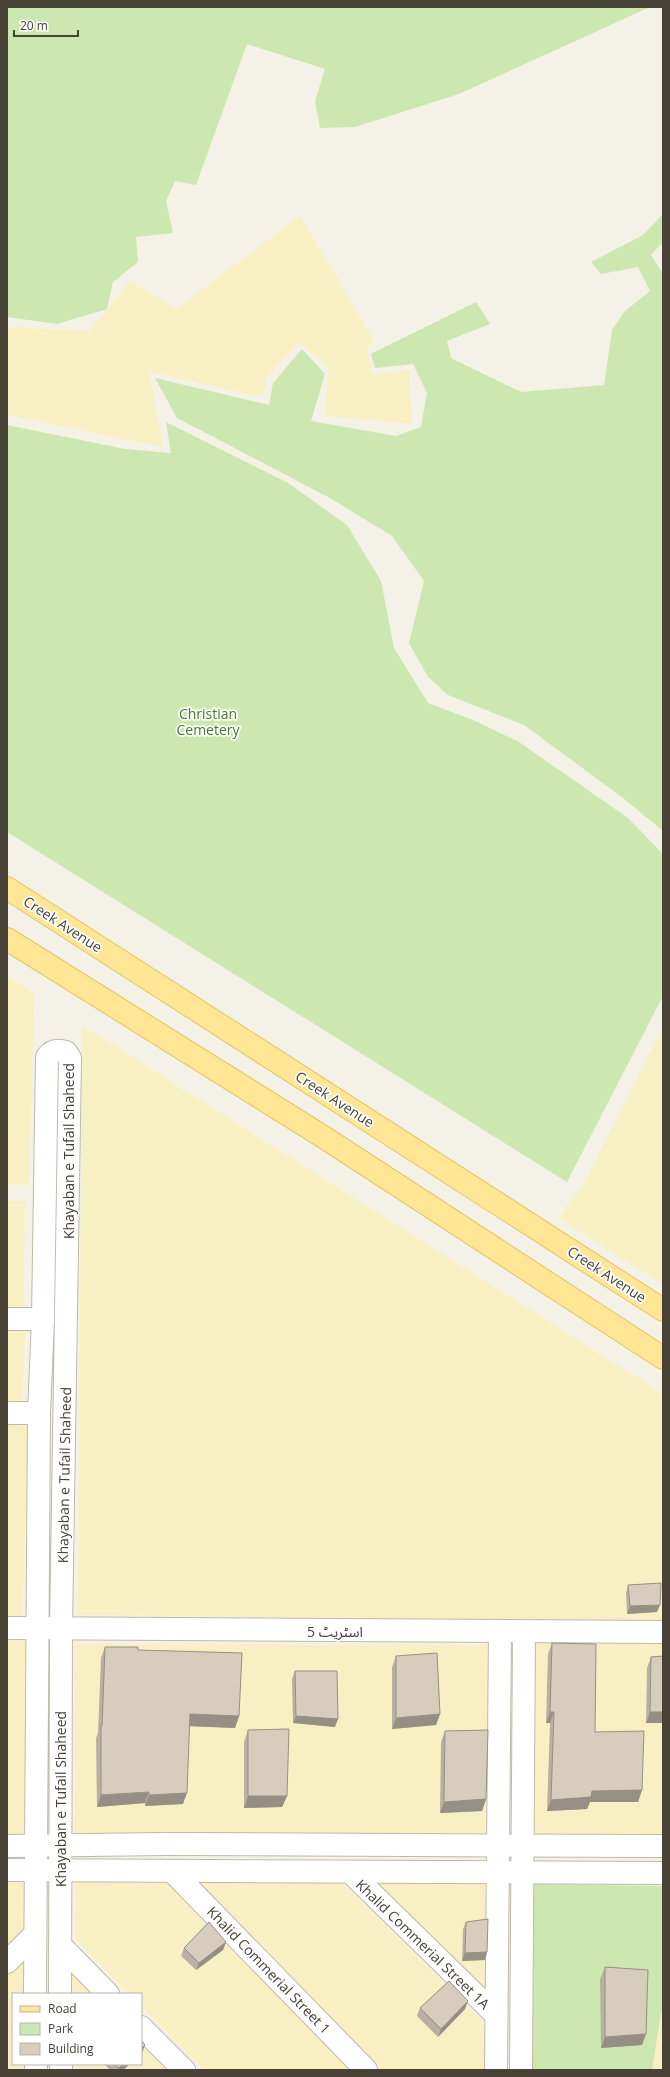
<svg xmlns="http://www.w3.org/2000/svg" width="670" height="2077" font-family="'Open Sans','Noto Sans Arabic',sans-serif">
	<style>
		.green { fill: #cce8b0 }
		.sand { fill: #f8f0c3 }
		.lines { fill: none; stroke-linecap: round; stroke-linejoin: round }
		.minor-casing { stroke: #bfb9aa; stroke-width: 24 }
		.tertiary-casing { stroke: #bfb9aa; stroke-width: 24 }
		.primary-casing { stroke: #e5c564; stroke-width: 24 }
		.minor { stroke: #fff; stroke-width: 22 }
		.tertiary { stroke: #fff; stroke-width: 22 }
		.primary { stroke: #ffe695; stroke-width: 22 }
		.wall { fill: #b8b0a3 }
		.shaded-wall { fill: #969084 }
		.building { fill: #d6cdbd; stroke: #969084 }
		.labels { text-anchor: middle; dominant-baseline: central; stroke-width: 3.5; stroke-linejoin: round; paint-order: stroke }
		.park-label { font-size: 14px; fill: #437a28; stroke: #fff }
		.street-label { font-size: 14px; fill: #474136; stroke: #fff }
	</style>
	<rect width="100%" height="100%" fill="#f4f1e7"/>
	<g class="green">
		<path d="M 7,7 L 650,7 L 459,94 L 355,127 L 320,128 L 315,101 L 325,69 L 247,44 L 196,185 L 175,181 L 166,201 L 173,233 L 136,237 L 138,262 L 113,282 L 107,309 L 57,324 L 7,317 Z"/>
		<path d="M 663,214 L 663,242 L 651,255 L 663,274 L 663,831 L 623,798 L 524,725 L 448,695 L 428,677 L 409,643 L 424,581 L 392,536 L 330,498 L 177,418 L 155,378 L 269,405 L 273,383 L 302,349 L 325,374 L 311,421 L 396,436 L 421,427 L 427,393 L 413,364 L 375,368 L 371,354 L 476,302 L 490,324 L 447,341 L 451,358 L 521,392 L 604,385 L 612,330 L 625,311 L 650,291 L 638,267 L 601,274 L 591,262 L 643,235 Z"/>
		<path d="M 166,422 L 288,483 L 347,525 L 381,581 L 394,648 L 428,703 L 473,720 L 519,742 L 628,818 L 663,854 L 663,996 L 567,1182 L 7,832 L 7,425 L 125,449 L 171,453 Z"/>
		<path d="M 532,1884 L 663,1886 L 663,2011 L 652,2070 L 531,2070 Z"/>
	</g>
	<g class="sand">
		<path d="M 300,216 L 374,341 L 366,349 L 373,374 L 409,370 L 412,424 L 325,416 L 329,369 L 300,342 L 266,378 L 262,397 L 149,372 L 163,447 L 7,415 L 7,327 L 90,331 L 130,281 L 176,309 Z"/>
		<path d="M 7,976 L 34,993 L 29,1185 L 7,1185 Z"/>
		<path d="M 82,1025 L 663,1394 L 663,1621 L 78,1615 Z"/>
		<path d="M 663,1027 L 663,1285 L 559,1218 L 586,1180 Z"/>
		<path d="M 7,1201 L 25,1201 L 23,1312 L 7,1312 Z"/>
		<path d="M 7,1330 L 25,1331 L 22,1401 L 7,1401 Z"/>
		<path d="M 7,1424 L 19,1424 L 28,1428 L 22,1619 L 7,1619 Z"/>
		<path d="M 7,1641 L 28,1641 L 24,1836 L 7,1836 Z"/>
		<path d="M 76,1644 L 489,1645 L 485,1833 L 74,1835 Z"/>
		<path d="M 534,1644 L 663,1644 L 663,1839 L 528,1839 Z"/>
		<path d="M 194,1880 L 340,1881 L 487,2026 L 487,2070 L 382,2070 Z"/>
		<path d="M 7,1881 L 27,1881 L 24,1934 L 7,1951 Z"/>
		<path d="M 75,1882 L 168,1882 L 350,2070 L 204,2070 L 141,2006 L 141,1994 L 129,1994 L 75,1939 Z"/>
		<path d="M 375,1882 L 485,1884 L 489,1998 Z"/>
		<path d="M 25,1958 L 24,1994 L 13,1994 L 13,2064 L 23,2064 L 23,2070 L 7,2070 L 7,1976 Z"/>
		<path d="M 72,1971 L 96,1994 L 72,1994 Z"/>
		<path d="M 663,2011 L 663,2070 L 652,2070 L 661,2013 Z"/>
		<path d="M 141,2039 L 172,2070 L 72,2070 L 72,2064 L 141,2064 Z"/>
	</g>
	<g class="lines">
		<defs>
			<g id="minor">
				<path d="M 7,1319 L 43,1319"/>
				<path d="M 7,1413 L 39,1413"/>
				<path d="M 7,1628 L 663,1632"/>
				<path d="M 172,1871 L 366,2070"/>
				<path d="M 350,1872 L 496,2015"/>
				<path d="M 60,1945 L 108,1994"/>
				<path d="M 7,1962 L 35,1934"/>
				<path d="M 141,2027 L 184,2070"/>
				<path d="M 496,2070 L 500,1632"/>
				<path d="M 521,2070 L 524,1633"/>
			</g>
			<g id="tertiary">
				<path d="M 7,1846 L 166,1844 L 663,1846"/>
				<path d="M 7,1870 L 663,1873"/>
				<path d="M 35,1994 L 39,1413 L 43,1319 L 47,1057 C 52,1050 59,1050 66,1052 L 70,1058 L 61,1629 L 60,1994"/>
				<path d="M 36,2064 L 36,2070"/>
				<path d="M 61,2064 L 61,2070"/>
			</g>
			<g id="primary">
				<path d="M 7,888 L 663,1310"/>
				<path d="M 7,939 L 322,1136 L 663,1358"/>
			</g>
		</defs>
		<use href="#minor" class="minor-casing"/>
		<use href="#tertiary" class="tertiary-casing"/>
		<use href="#primary" class="primary-casing"/>
		<use href="#minor" class="minor"/>
		<use href="#tertiary" class="tertiary"/>
		<use href="#primary" class="primary"/>
	</g>
	<g class="wall">
		<path d="M 628,1585 L 657,1612 L 627,1614 L 626,1593 Z"/>
		<path d="M 552,1643 L 595,1732 L 642,1790 L 638,1802 L 590,1802 L 587,1809 L 547,1811 L 550,1723 L 546,1723 L 548,1654 Z"/>
		<path d="M 105,1647 L 138,1650 L 239,1716 L 235,1728 L 190,1726 L 183,1804 L 145,1806 L 145,1803 L 97,1807 L 96,1738 L 98,1733 L 101,1658 Z"/>
		<path d="M 396,1656 L 440,1714 L 436,1725 L 392,1729 L 392,1667 Z"/>
		<path d="M 663,1656 L 663,1723 L 646,1723 L 647,1668 L 651,1657 Z"/>
		<path d="M 295,1671 L 335,1727 L 293,1723 L 292,1679 Z"/>
		<path d="M 248,1730 L 287,1796 L 282,1807 L 244,1808 L 244,1742 Z"/>
		<path d="M 445,1731 L 486,1799 L 482,1811 L 440,1813 L 441,1742 Z"/>
		<path d="M 466,1922 L 487,1952 L 485,1960 L 462,1961 L 463,1929 Z"/>
		<path d="M 226,1942 L 223,1950 L 196,1970 L 181,1956 L 184,1948 Z"/>
		<path d="M 605,1967 L 642,2045 L 601,2048 L 600,1979 Z"/>
		<path d="M 420,2008 L 465,2009 L 438,2037 L 417,2016 Z"/>
		<path d="M 104,2064 L 130,2064 L 123,2070 L 110,2070 Z"/>
	</g>
	<g class="shaded-wall">
		<path d="M 660,1605 L 657,1612 L 627,1614 L 630,1606 Z"/>
		<path d="M 550,1712 L 554,1712 L 550,1723 L 546,1723 Z"/>
		<path d="M 650,1712 L 663,1712 L 663,1723 L 646,1723 Z"/>
		<path d="M 190,1714 L 239,1716 L 235,1728 L 186,1726 Z"/>
		<path d="M 440,1714 L 436,1725 L 392,1729 L 396,1718 Z"/>
		<path d="M 296,1716 L 338,1719 L 335,1727 L 293,1723 Z"/>
		<path d="M 642,1790 L 638,1802 L 590,1802 L 587,1809 L 547,1811 L 551,1800 L 592,1791 Z"/>
		<path d="M 149,1792 L 145,1803 L 97,1807 L 101,1795 Z"/>
		<path d="M 187,1793 L 183,1804 L 145,1806 L 149,1795 Z"/>
		<path d="M 248,1796 L 287,1796 L 282,1807 L 244,1808 Z"/>
		<path d="M 486,1799 L 482,1811 L 440,1813 L 444,1802 Z"/>
		<path d="M 226,1942 L 223,1950 L 196,1970 L 199,1963 Z"/>
		<path d="M 487,1952 L 485,1960 L 462,1961 L 465,1953 Z"/>
		<path d="M 468,2001 L 465,2009 L 438,2037 L 441,2029 Z"/>
		<path d="M 646,2034 L 642,2045 L 601,2048 L 605,2037 Z"/>
		<path d="M 145,2045 L 142,2053 L 141,2054 L 141,2049 Z"/>
		<path d="M 123,2064 L 130,2064 L 123,2070 L 118,2070 L 119,2068 Z"/>
	</g>
	<g class="building">
		<path d="M 661,1583 L 660,1605 L 630,1606 L 628,1585 Z"/>
		<path d="M 552,1643 L 596,1644 L 595,1732 L 644,1731 L 642,1790 L 592,1791 L 591,1797 L 551,1800 L 554,1712 L 550,1712 Z"/>
		<path d="M 105,1647 L 138,1647 L 138,1650 L 242,1653 L 239,1716 L 190,1714 L 187,1793 L 149,1795 L 149,1792 L 101,1795 L 101,1726 L 102,1726 Z"/>
		<path d="M 437,1653 L 440,1714 L 396,1718 L 396,1656 Z"/>
		<path d="M 663,1656 L 663,1712 L 650,1712 L 651,1657 Z"/>
		<path d="M 295,1671 L 337,1671 L 338,1719 L 296,1716 Z"/>
		<path d="M 289,1729 L 287,1796 L 248,1796 L 248,1730 Z"/>
		<path d="M 488,1730 L 486,1799 L 444,1802 L 445,1731 Z"/>
		<path d="M 488,1919 L 487,1952 L 465,1953 L 466,1922 Z"/>
		<path d="M 209,1922 L 226,1942 L 199,1963 L 184,1948 Z"/>
		<path d="M 605,1967 L 648,1970 L 646,2034 L 605,2037 Z"/>
		<path d="M 449,1981 L 468,2001 L 441,2029 L 420,2008 Z"/>
		<path d="M 141,2040 L 145,2045 L 141,2049 Z"/>
		<path d="M 115,2064 L 123,2064 L 119,2068 Z"/>
	</g>
	<g class="labels">
		<g class="park-label">
			<text x="208" y="713">Christian<tspan x="208" dy="16">Cemetery</tspan></text>
		</g>
		<g class="street-label">
			<text transform="translate(63 924) rotate(33)">Creek Avenue</text>
			<text transform="translate(335 1099) rotate(33)">Creek Avenue</text>
			<text transform="translate(68 1151) rotate(-90)">Khayaban e Tufail Shaheed</text>
			<text transform="translate(607 1274) rotate(33)">Creek Avenue</text>
			<text transform="translate(64 1475) rotate(-89)">Khayaban e Tufail Shaheed</text>
			<text x="335" y="1631">اسٹریٹ 5</text>
			<text transform="translate(60 1799) rotate(-90)">Khayaban e Tufail Shaheed</text>
			<text transform="translate(423 1944) rotate(44)">Khalid Commerial Street 1A</text>
			<text transform="translate(269 1970) rotate(46)">Khalid Commerial Street 1</text>
		</g>
	</g>
	<rect width="670" height="2077" fill="none" stroke="#474136" stroke-width="16"/>
	<rect x="12" y="1993" width="130" height="72" fill="#ffffff" stroke="#b5b3af"/>
	<rect x="20" y="2006" width="20" height="6" fill="#ffe695" stroke="#b5b3af"/>
	<text x="48" y="2013" font-size="12" fill="#474136">Road</text>
	<rect x="20" y="2023" width="20" height="12" fill="#cce8b0" stroke="#b5b3af"/>
	<text x="48" y="2033" font-size="12" fill="#474136">Park</text>
	<rect x="20" y="2043" width="20" height="12" fill="#d6cdbd" stroke="#b5b3af"/>
	<text x="48" y="2053" font-size="12" fill="#474136">Building</text>
	<path d="M14 30v6h64v-6" fill="none" stroke="#474136" stroke-width="2"/>
	<text x="20" y="30" font-size="12" fill="#474136" stroke="#ffffff" stroke-width="3" paint-order="stroke">20 m</text>
</svg>
